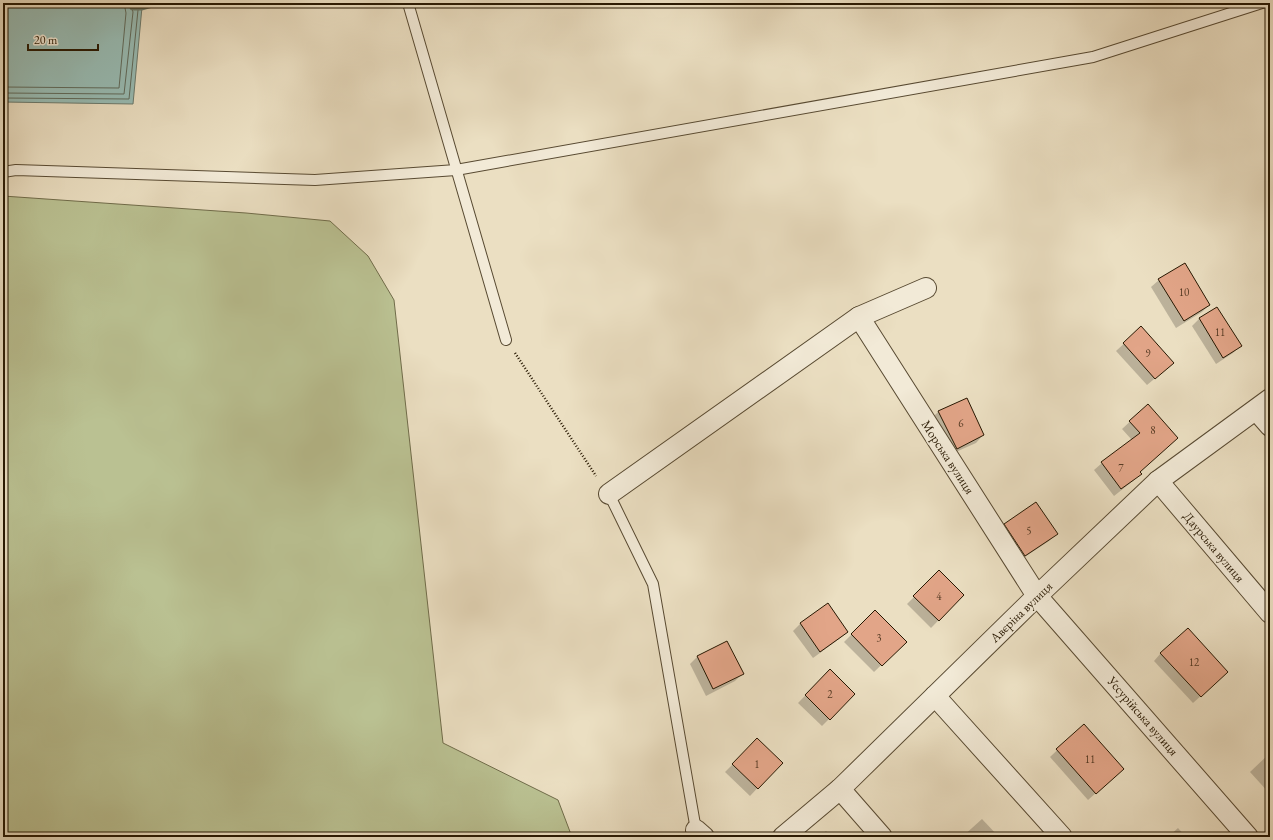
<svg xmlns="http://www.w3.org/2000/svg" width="1273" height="840" font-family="'EB Garamond',serif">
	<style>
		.green { fill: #bac192; stroke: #706c4a }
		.water { fill: #98bcb4; stroke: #6b7a6d }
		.shadow { fill: #0003 }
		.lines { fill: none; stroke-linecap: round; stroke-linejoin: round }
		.shore { stroke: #606a5b; stroke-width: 1 }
		.stream { stroke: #6b7a6d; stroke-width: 7 }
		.building { fill: #e2a588; stroke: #271802 }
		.service-casing { stroke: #584a32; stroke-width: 12 }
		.minor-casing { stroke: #584a32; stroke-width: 22 }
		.path { stroke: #271802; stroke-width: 2.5; stroke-dasharray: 1 2; stroke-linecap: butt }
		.service { stroke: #f2ead7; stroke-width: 10 }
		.minor { stroke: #f2ead7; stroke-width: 20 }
		.labels { text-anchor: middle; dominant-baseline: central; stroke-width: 3; stroke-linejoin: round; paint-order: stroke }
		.number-label { font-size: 11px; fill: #563b24 }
		.street-label { font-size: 13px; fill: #271802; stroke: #f2ead7 }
	</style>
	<rect width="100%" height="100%" fill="#ebdfc2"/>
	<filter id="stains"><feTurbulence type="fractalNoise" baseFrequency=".005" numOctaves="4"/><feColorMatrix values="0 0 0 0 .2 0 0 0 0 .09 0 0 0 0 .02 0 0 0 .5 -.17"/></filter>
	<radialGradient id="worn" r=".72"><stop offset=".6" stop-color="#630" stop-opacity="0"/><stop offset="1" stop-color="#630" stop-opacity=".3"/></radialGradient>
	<path class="green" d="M 3,196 L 246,213 L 330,221 L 368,256 L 394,300 L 443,743 L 558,800 L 572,837 L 3,837 Z"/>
	<path class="water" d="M 3,3 L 138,3 L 142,7 L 133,104 L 3,102 Z"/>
	<g class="shadow">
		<path d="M 1159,280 L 1209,305 L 1202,312 L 1176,328 L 1151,287 Z"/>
		<path d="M 1217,308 L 1240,346 L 1233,353 L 1216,364 L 1192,326 L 1199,319 Z"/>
		<path d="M 1141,328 L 1165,370 L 1147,385 L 1116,351 Z"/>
		<path d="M 966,399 L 983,435 L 976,443 L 949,455 L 931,419 L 938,412 Z"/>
		<path d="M 1147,406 L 1139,472 L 1140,474 L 1133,481 L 1114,496 L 1094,470 L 1102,463 L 1132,440 L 1122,429 Z"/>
		<path d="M 1005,524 L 1056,534 L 1049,541 L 1017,562 L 998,532 Z"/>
		<path d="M 939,572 L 963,595 L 931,628 L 907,604 Z"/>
		<path d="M 875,611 L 905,642 L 874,672 L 844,642 Z"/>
		<path d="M 801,623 L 847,632 L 839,639 L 813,658 L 793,631 Z"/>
		<path d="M 726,642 L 742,674 L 735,681 L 706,696 L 690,664 L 697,657 Z"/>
		<path d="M 1161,653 L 1220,679 L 1193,703 L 1154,661 Z"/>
		<path d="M 830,670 L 854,694 L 822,726 L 798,703 Z"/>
		<path d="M 1083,726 L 1115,776 L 1088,800 L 1050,757 Z"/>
		<path d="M 757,740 L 781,763 L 750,796 L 725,772 Z"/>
		<path d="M 1270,753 L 1270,794 L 1250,772 Z"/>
		<path d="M 982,819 L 999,837 L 962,837 Z"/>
		<path d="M 1178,828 L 1186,837 L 1168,837 Z"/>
		<path d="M 826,831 L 831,837 L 820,837 Z"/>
	</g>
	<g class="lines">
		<g class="shore">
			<path d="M 3,87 L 119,88 L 126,13 L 124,3"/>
			<path d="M 3,93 L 124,94 L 133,12 L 130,3"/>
			<path d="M 3,98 L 129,99 L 138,10 L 135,3"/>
		</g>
		<path class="stream" d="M 133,7 L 142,7 L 156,3"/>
	</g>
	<g class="building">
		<path d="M 1185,263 L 1210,305 L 1184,321 L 1158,279 Z"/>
		<path d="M 1217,307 L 1242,346 L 1223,358 L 1199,318 Z"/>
		<path d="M 1141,326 L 1174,363 L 1155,379 L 1123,343 Z"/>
		<path d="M 967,398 L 984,435 L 957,449 L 938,411 Z"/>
		<path d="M 1148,404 L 1178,438 L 1140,472 L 1142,474 L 1121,489 L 1101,462 L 1140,433 L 1129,421 Z"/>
		<path d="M 1036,502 L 1058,534 L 1025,556 L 1004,524 Z"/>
		<path d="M 939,570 L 964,595 L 939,621 L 913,596 Z"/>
		<path d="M 828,603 L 848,632 L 820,652 L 800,623 Z"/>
		<path d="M 875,610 L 907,642 L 882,666 L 851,634 Z"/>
		<path d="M 1188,628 L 1228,672 L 1201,697 L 1160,653 Z"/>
		<path d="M 727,641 L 744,674 L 713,689 L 697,656 Z"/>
		<path d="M 830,669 L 855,694 L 830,720 L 805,695 Z"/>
		<path d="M 1084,724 L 1124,769 L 1096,794 L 1056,749 Z"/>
		<path d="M 757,738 L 783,763 L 758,789 L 732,764 Z"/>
	</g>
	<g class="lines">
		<defs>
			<g id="service">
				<path d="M 408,3 L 506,340"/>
				<path d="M 3,172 L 16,170 L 315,180 L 456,170 L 1093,57 L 1262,3"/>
				<path d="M 609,494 L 653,584 L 696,830"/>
			</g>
			<g id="minor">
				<path d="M 859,317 L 1037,596 L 1248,837"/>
				<path d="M 1256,410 L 1270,426"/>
				<path d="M 1158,481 L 1270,613"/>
				<path d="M 609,494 L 859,317 L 926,288"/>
				<path d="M 935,696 L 1062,837"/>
				<path d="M 840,789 L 882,837"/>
				<path d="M 696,830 L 704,837"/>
				<path d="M 783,837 L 840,789 L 1037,596 L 1158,481 L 1270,399"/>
			</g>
		</defs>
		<use href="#service" class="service-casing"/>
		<use href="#minor" class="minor-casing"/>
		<path class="path" d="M 515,353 L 596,476"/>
		<use href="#service" class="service"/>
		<use href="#minor" class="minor"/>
	</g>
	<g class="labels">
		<g class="number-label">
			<text x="1184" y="292">10</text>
			<text x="1220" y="332">11</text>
			<text x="1148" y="353">9</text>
			<text x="961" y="423">6</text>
			<text x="1153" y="430">8</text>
			<text x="1121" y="468">7</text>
			<text x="1029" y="530">5</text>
			<text x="939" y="596">4</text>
			<text x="879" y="638">3</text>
			<text x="1194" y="662">12</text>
			<text x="830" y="694">2</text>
			<text x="1090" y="759">11</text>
			<text x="757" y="764">1</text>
		</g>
		<g class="street-label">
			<text transform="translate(948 457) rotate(57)">Морська вулиця</text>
			<text transform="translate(1214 547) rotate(50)">Даурська вулиця</text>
			<text transform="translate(1021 612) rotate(-44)">Авєріна вулиця</text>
			<text transform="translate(1143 716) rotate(49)">Уссурійська вулиця</text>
		</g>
	</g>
	<rect width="1273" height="840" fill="none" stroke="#ebdfc2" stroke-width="16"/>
	<rect x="4" y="4" width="1265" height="832" fill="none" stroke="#271802" stroke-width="2"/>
	<rect x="8" y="8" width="1257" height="824" fill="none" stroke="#271802"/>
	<path d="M28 44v6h70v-6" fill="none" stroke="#271802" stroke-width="2"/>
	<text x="34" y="44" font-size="12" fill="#271802" stroke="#f2ead7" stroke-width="3" paint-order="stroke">20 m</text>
	<rect width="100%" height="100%" filter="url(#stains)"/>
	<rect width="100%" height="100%" fill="url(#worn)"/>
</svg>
